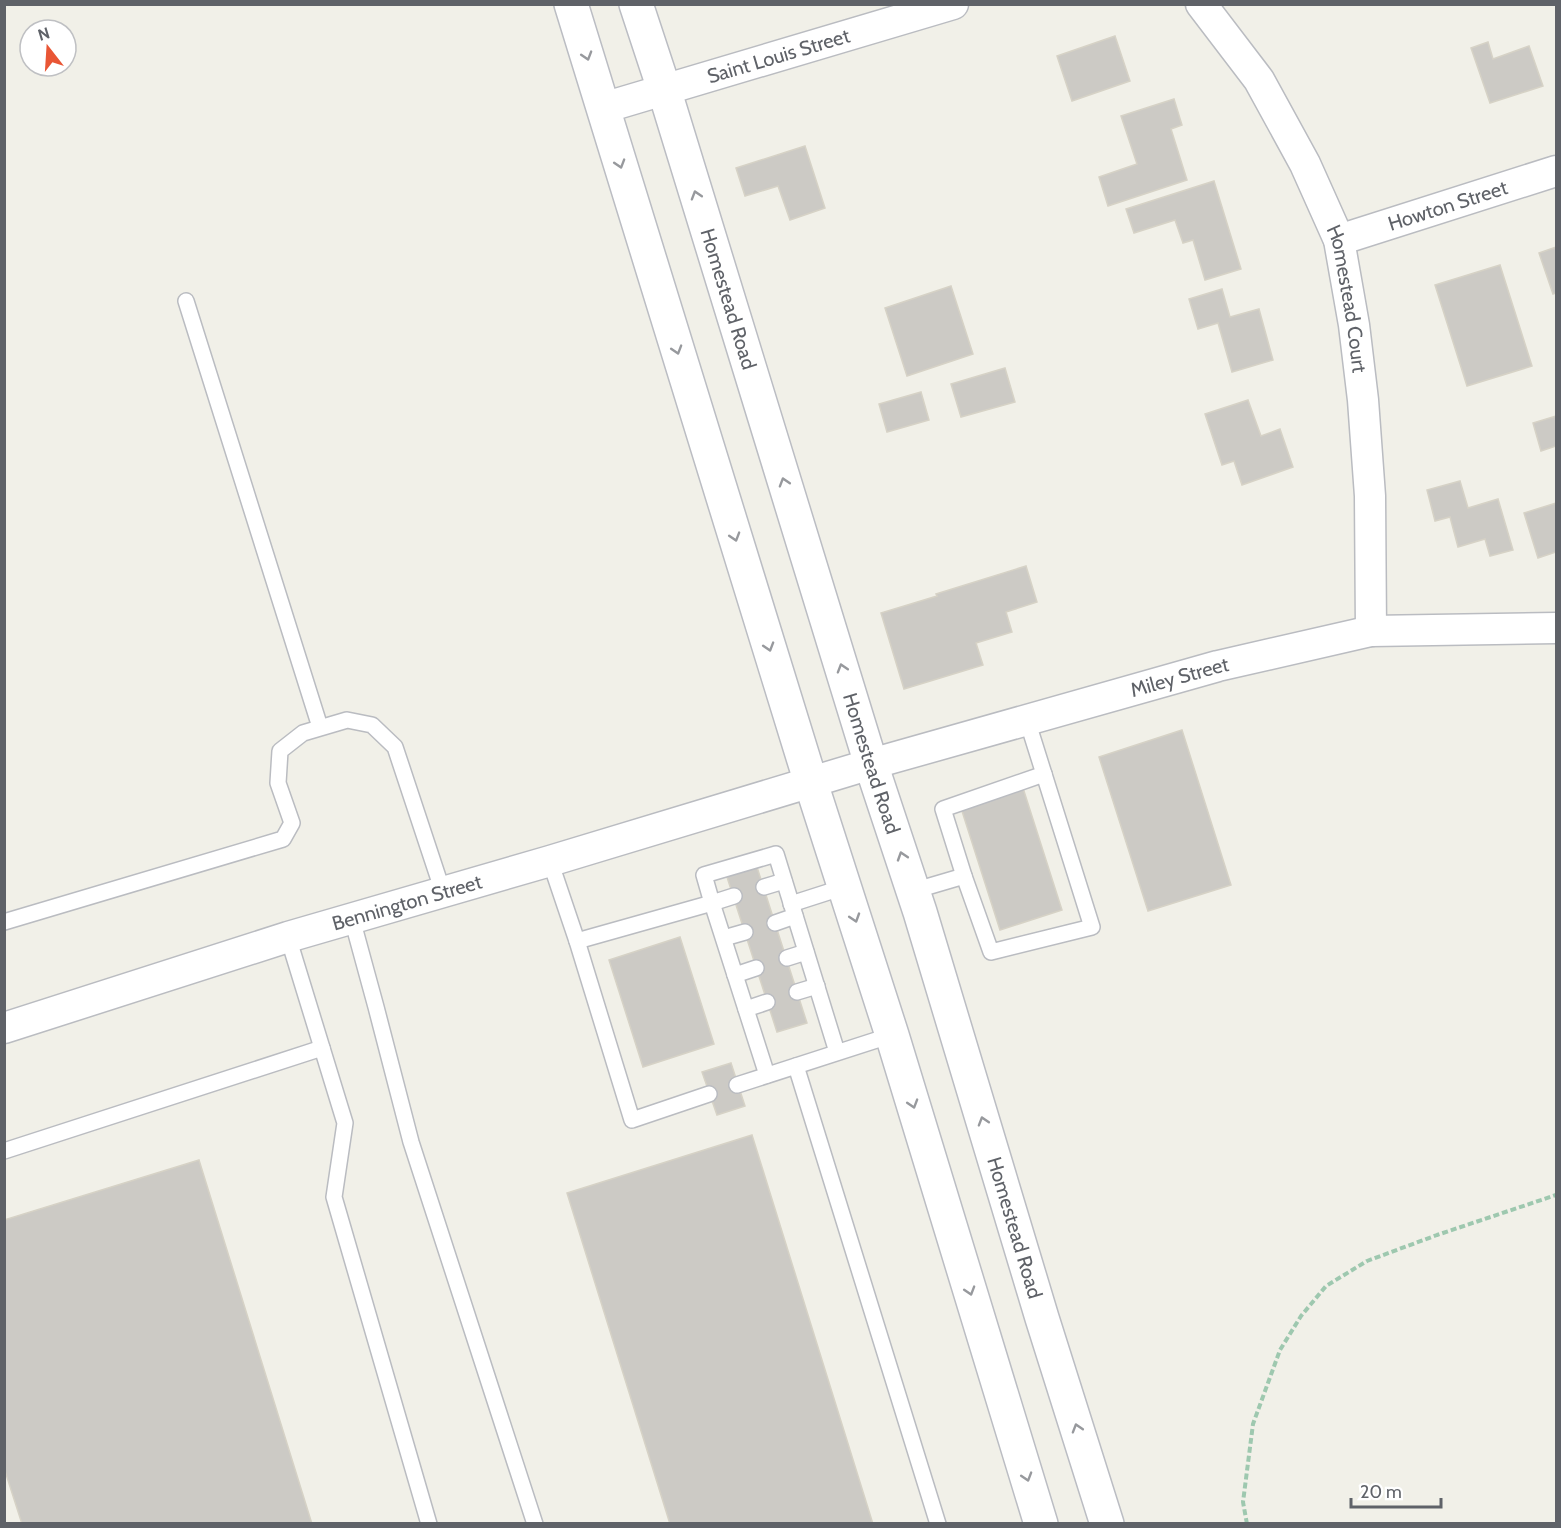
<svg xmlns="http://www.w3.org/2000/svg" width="1561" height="1528" font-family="Cabin,sans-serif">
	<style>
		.building { fill: #cccac5; stroke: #d6d2c6; stroke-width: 1.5 }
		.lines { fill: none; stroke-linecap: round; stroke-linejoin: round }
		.lane-casing { stroke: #babcc1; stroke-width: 18 }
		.street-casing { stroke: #babcc1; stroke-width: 33 }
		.secondary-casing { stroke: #bbbdc3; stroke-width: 36 }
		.path { stroke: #9ec8af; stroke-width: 4; stroke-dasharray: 6 3; stroke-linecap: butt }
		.lane { stroke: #fff; stroke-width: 15 }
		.street { stroke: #fff; stroke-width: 30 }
		.secondary { stroke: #fff; stroke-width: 33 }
		.oneway { stroke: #97999d }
		.labels { text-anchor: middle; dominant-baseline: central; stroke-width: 6; stroke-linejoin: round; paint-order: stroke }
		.street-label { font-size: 20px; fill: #5f6268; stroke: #fff }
	</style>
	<rect width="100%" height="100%" fill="#f1f0e8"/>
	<g class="building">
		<path d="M 1115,36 L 1130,81 L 1072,101 L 1057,56 Z"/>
		<path d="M 1488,42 L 1493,59 L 1529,46 L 1543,86 L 1490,103 L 1471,48 Z"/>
		<path d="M 1174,99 L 1182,125 L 1171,129 L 1187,180 L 1108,206 L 1099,177 L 1137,164 L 1121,116 Z"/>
		<path d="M 805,146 L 825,208 L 790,220 L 778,186 L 745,196 L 736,168 Z"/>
		<path d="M 1214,181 L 1241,269 L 1205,280 L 1193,240 L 1183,243 L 1175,220 L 1134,233 L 1126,209 Z"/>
		<path d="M 1556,247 L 1556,293 L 1553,294 L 1539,253 Z"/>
		<path d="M 1500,265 L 1532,366 L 1467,386 L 1435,285 Z"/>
		<path d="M 951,286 L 973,354 L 907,376 L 885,308 Z"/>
		<path d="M 1222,289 L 1230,317 L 1259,309 L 1273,360 L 1232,372 L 1218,323 L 1198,329 L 1189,299 Z"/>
		<path d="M 1005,368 L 1015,402 L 961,417 L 951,384 Z"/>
		<path d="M 921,392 L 929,420 L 887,432 L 879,404 Z"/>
		<path d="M 1248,400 L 1261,436 L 1280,429 L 1293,467 L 1242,485 L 1234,461 L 1222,465 L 1205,414 Z"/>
		<path d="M 1556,416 L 1556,446 L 1541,451 L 1533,423 Z"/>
		<path d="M 1460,481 L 1468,508 L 1498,499 L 1513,550 L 1490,556 L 1485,539 L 1458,547 L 1450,517 L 1435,521 L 1427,490 Z"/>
		<path d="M 1556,503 L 1556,552 L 1538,558 L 1524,513 Z"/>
		<path d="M 1026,566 L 1037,602 L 1006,612 L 1012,632 L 976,643 L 983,665 L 904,689 L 881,613 L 937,596 L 936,594 Z"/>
		<path d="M 1182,730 L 1231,885 L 1148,911 L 1099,757 Z"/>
		<path d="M 1023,788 L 1062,910 L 1000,930 L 961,808 Z"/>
		<path d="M 756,864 L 807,1023 L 777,1032 L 726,874 Z"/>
		<path d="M 680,937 L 714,1044 L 643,1067 L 609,960 Z"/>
		<path d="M 731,1063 L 745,1106 L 717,1115 L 702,1072 Z"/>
		<path d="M 752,1135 L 873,1524 L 670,1524 L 567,1193 Z"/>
		<path d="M 199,1160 L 312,1524 L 22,1524 L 4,1468 L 4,1220 Z"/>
	</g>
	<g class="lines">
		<defs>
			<g id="lane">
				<path d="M 186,301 L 320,727"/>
				<path d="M 550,861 L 577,941 L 632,1120 L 709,1094"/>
				<path d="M 964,876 L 943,809 L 1044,774"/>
				<path d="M 764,887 L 784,881"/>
				<path d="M 913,891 L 964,876 L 991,952 L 1092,927 L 1027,720"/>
				<path d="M 734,896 L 712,903 L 704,875 L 776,854 L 837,1052"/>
				<path d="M 791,904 L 844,887"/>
				<path d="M 352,919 L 376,1007 L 411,1142 L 535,1524"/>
				<path d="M 4,922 L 283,839 L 292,823 L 278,783 L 280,751 L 303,733 L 347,720 L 372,725 L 395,747 L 443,892"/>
				<path d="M 775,923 L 795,916"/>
				<path d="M 288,937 L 345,1123 L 334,1197 L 429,1524"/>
				<path d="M 724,938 L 745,932"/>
				<path d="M 577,941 L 712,903 L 767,1075"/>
				<path d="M 787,958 L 806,952"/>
				<path d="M 735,975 L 756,968"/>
				<path d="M 797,992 L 817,986"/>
				<path d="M 746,1009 L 767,1002"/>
				<path d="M 796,1066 L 938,1524"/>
				<path d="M 737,1085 L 892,1035"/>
				<path d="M 4,1151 L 322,1048"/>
			</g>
			<g id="street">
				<path id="s1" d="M 1201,4 L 1259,80 L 1305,164 L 1339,240 L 1354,325 L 1363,400 L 1370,496 L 1371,631"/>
				<path id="s2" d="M 603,108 L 953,4"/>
				<path id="s3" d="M 1339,240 L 1556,171"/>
				<path id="s4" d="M 4,1028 L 288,937 L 550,861 L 871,764 L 1218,666 L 1371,631 L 1556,628"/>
			</g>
			<g id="secondary">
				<path d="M 571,4 L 811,783 L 892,1035 L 1041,1524"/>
				<path id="s5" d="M 636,4 L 664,89 L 871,764 L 920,912 L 1042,1318 L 1107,1524"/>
			</g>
		</defs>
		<use href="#lane" class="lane-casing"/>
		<use href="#street" class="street-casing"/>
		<use href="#secondary" class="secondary-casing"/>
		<path class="path" d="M 1247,1524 L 1243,1502 L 1253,1424 L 1280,1350 L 1301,1316 L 1326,1286 L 1367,1261 L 1437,1235 L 1556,1195"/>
		<use href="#lane" class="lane"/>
		<use href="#street" class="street"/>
		<use href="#secondary" class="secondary"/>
	</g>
	<defs><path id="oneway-chevron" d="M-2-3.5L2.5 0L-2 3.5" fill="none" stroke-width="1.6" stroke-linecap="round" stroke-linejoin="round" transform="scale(1.5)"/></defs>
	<g class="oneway">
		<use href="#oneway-chevron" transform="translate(587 56) rotate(73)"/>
		<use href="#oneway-chevron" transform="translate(620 164) rotate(73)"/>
		<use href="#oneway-chevron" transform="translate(696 195) rotate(-107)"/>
		<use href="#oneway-chevron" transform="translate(677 350) rotate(73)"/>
		<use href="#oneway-chevron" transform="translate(784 482) rotate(-107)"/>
		<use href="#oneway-chevron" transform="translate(735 537) rotate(73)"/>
		<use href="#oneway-chevron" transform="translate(769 647) rotate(73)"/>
		<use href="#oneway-chevron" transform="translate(842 668) rotate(-107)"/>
		<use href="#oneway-chevron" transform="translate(902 856) rotate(-108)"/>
		<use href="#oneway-chevron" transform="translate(855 918) rotate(72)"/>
		<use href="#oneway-chevron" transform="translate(913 1104) rotate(73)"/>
		<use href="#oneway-chevron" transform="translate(983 1121) rotate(-107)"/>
		<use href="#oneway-chevron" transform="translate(970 1291) rotate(73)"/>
		<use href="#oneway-chevron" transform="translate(1077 1428) rotate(-107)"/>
		<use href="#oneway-chevron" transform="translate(1027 1477) rotate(73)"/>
	</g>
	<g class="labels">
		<g class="street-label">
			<text stroke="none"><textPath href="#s2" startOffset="183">Saint Louis Street</textPath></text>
			<text stroke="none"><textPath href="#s3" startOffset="114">Howton Street</textPath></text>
			<text stroke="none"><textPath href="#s5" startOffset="309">Homestead Road</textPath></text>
			<text stroke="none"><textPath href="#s1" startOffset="334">Homestead Court</textPath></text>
			<text stroke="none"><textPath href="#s4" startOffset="1227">Miley Street</textPath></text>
			<text stroke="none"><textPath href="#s5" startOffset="795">Homestead Road</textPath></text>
			<text stroke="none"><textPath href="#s4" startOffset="422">Bennington Street</textPath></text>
			<text stroke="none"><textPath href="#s5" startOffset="1281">Homestead Road</textPath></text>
		</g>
	</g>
	<rect width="1561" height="1528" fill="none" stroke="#5f6268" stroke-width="12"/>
	<g transform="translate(48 48) rotate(343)"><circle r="28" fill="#ffffff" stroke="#bfc0c3" stroke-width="1.5"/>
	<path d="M0-4.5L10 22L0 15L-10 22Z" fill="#e95635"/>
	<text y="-9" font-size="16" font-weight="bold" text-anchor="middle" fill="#5f6268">N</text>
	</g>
	<path d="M1351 1498v9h90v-9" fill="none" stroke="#5f6268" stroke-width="3"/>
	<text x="1360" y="1498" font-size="18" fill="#5f6268" stroke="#ffffff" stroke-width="4.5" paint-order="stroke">20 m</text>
</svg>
